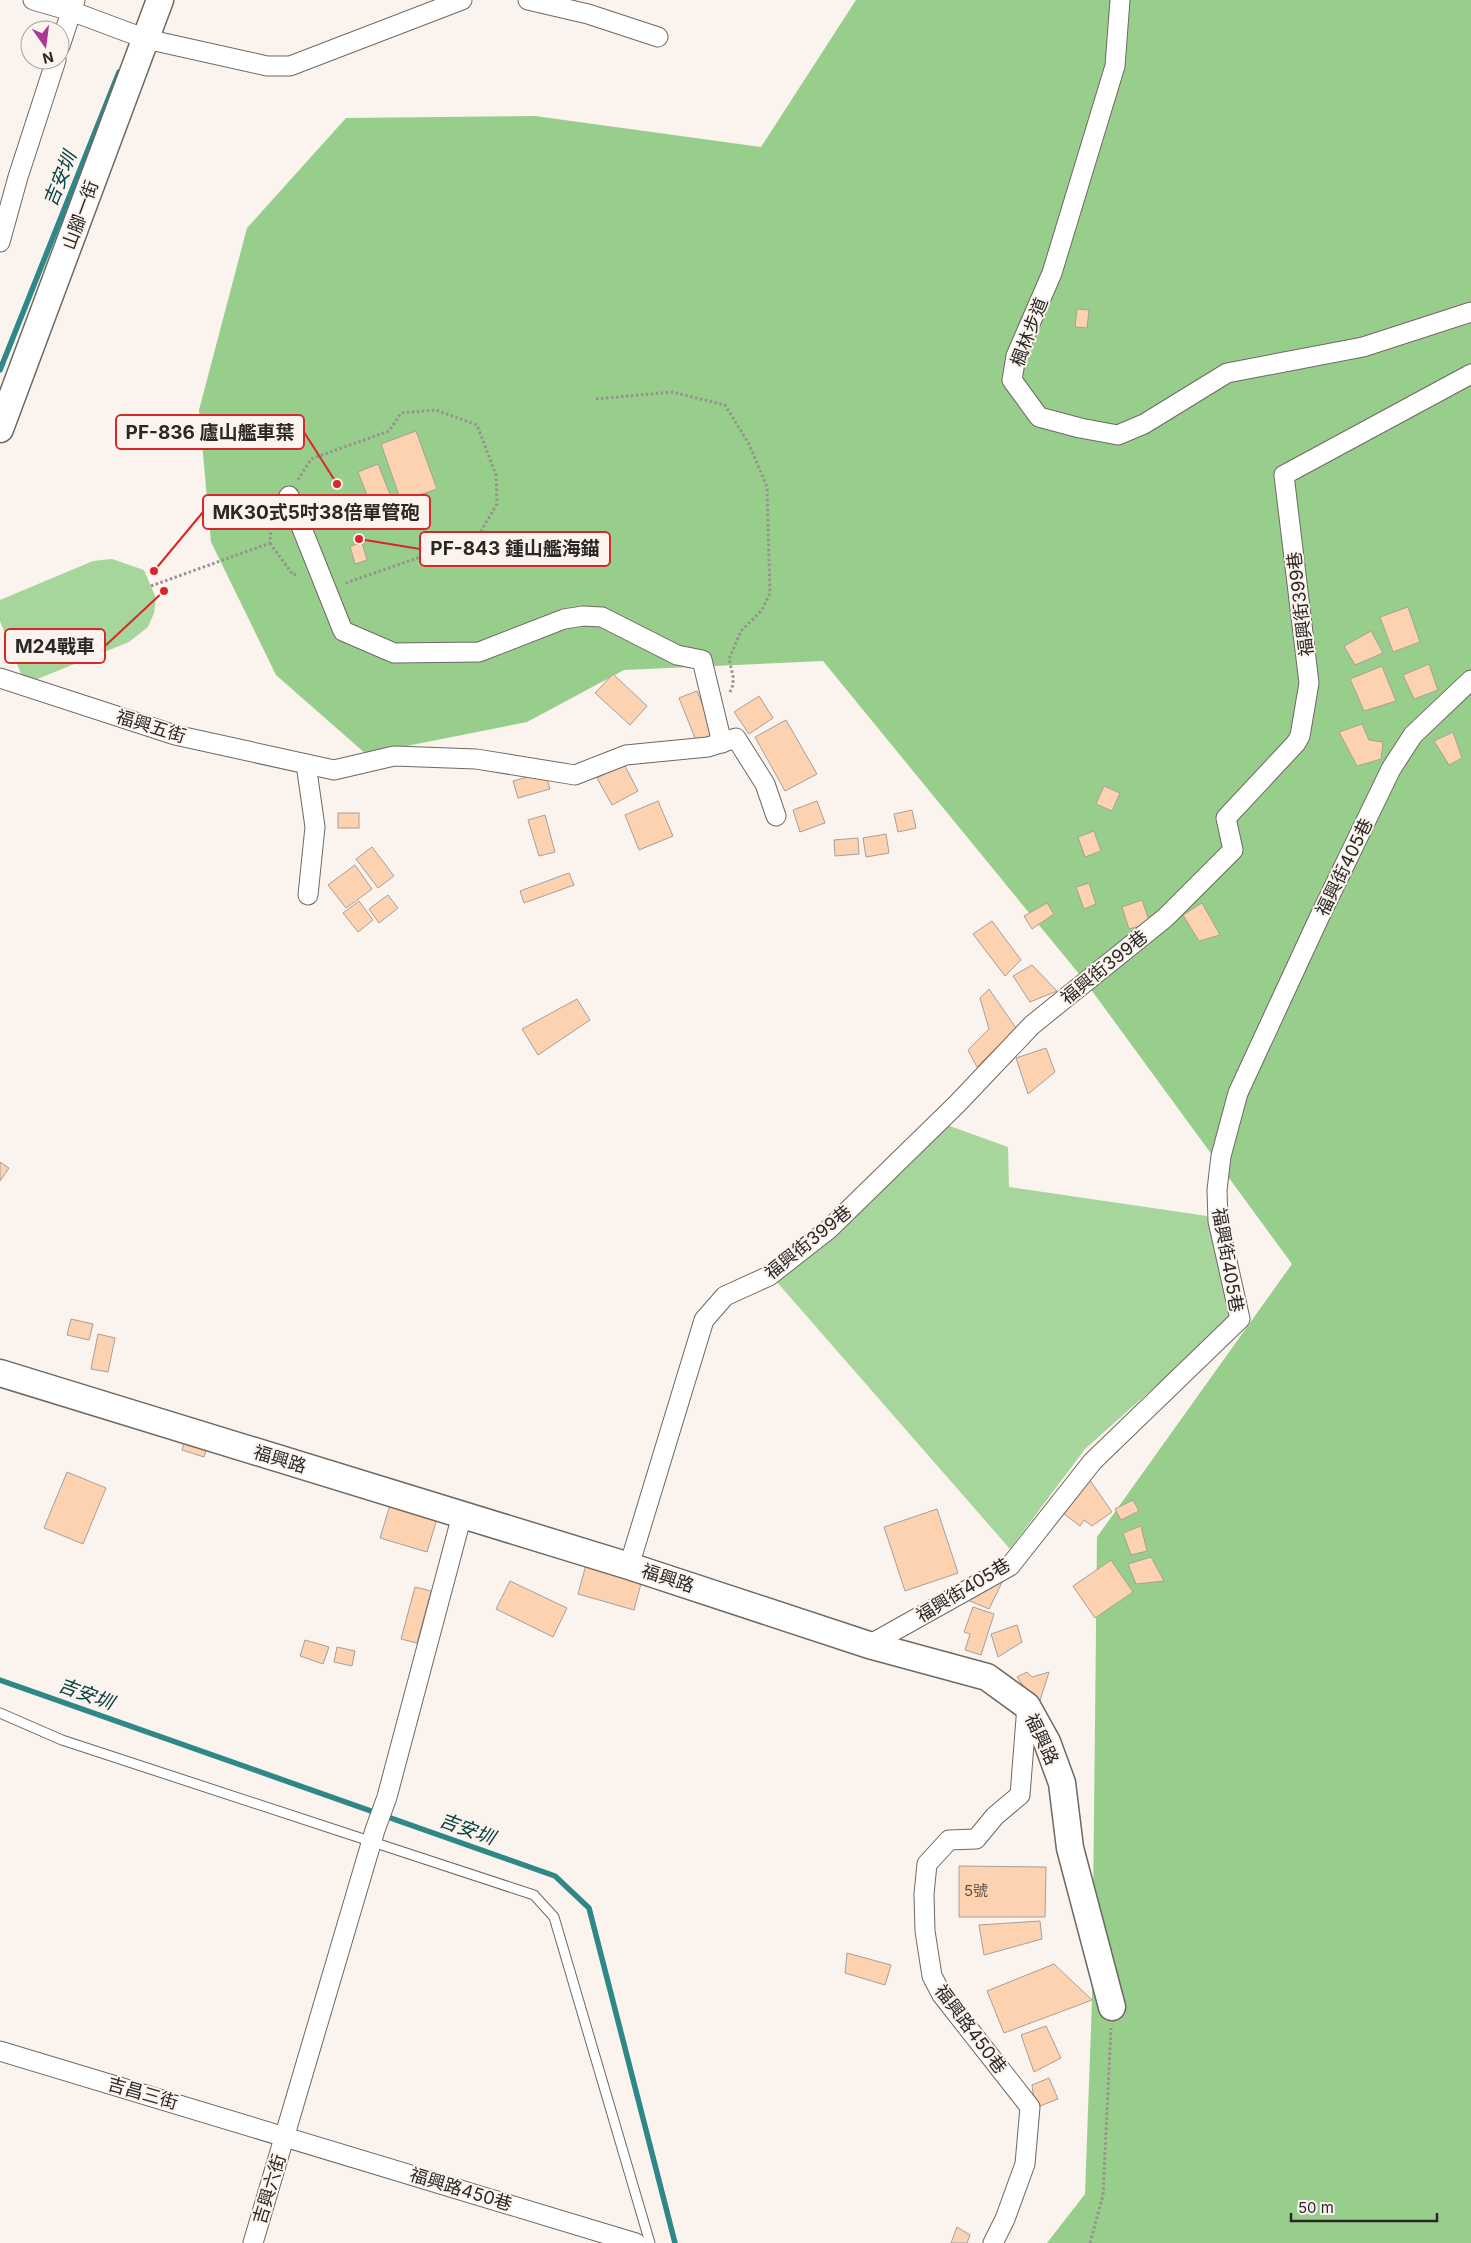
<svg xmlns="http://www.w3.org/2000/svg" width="1471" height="2243" font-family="Inter,'Noto Sans TC',sans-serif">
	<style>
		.green { fill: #a6d69c }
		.forest { fill: #98ce8c }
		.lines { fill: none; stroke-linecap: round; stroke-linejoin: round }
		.stream { stroke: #2e8888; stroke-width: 5.5 }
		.building { fill: #fcd2b1; stroke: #a69f9a }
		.lane-casing { stroke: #6f6863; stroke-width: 11 }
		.street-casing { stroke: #6f6863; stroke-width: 21 }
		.secondary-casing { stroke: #6f6863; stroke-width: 29 }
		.path { stroke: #98928e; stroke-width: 3; stroke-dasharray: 2.5 2.5; stroke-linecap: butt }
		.lane { stroke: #fff; stroke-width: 9 }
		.street { stroke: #fff; stroke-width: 19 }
		.secondary { stroke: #fff; stroke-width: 26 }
		.labels { text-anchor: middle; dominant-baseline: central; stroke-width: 4; stroke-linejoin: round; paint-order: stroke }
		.number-label { font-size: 15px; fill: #5e5248 }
		.street-label { font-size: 18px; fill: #2a2725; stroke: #fbf3ed }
		.water-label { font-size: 19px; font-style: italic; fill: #084243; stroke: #fbf3ed }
		.leader { fill: none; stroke: #d62828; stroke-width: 2 }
		.callout-dot { fill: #d62828; stroke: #fbf3ed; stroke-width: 2 }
		.callout { fill: #fbf3ed; stroke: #d62828; stroke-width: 2 }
		.callout-label { font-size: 19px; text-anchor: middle; font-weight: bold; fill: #2a2725 }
	</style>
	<rect width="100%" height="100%" fill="#fbf3ed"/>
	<g class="green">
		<path d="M 112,559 L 144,570 L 156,598 L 154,613 L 148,627 L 129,642 L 25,684 L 0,621 L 0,600 L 93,561 Z"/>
		<path d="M 947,1125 L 1008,1147 L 1009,1187 L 1207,1216 L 1228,1298 L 1229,1316 L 1224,1325 L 1085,1449 L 1010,1549 L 776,1281 Z"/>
	</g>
	<path class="forest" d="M 856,0 L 1471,0 L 1471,2243 L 1047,2243 L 1085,2194 L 1092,2000 L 1097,1537 L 1292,1264 L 1084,980 L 823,661 L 624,670 L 527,722 L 366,754 L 276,675 L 211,542 L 199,410 L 247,228 L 346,118 L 535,116 L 761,147 Z"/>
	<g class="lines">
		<g class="stream">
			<path d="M 0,370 L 119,72"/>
			<path d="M 0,1680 L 555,1876 L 589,1908 L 675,2243"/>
		</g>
	</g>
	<g class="building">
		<path d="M 1077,309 L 1089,310 L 1087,328 L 1075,327 Z"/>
		<path d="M 416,431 L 437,489 L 401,501 L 381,444 Z"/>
		<path d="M 378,464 L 393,502 L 373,510 L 358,472 Z"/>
		<path d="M 362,543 L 367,560 L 355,564 L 350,546 Z"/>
		<path d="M 1408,607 L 1420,642 L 1393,652 L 1380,617 Z"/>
		<path d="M 1371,631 L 1383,653 L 1355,665 L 1344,646 Z"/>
		<path d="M 1429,664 L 1438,690 L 1414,699 L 1403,675 Z"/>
		<path d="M 1382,666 L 1396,701 L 1364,711 L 1350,679 Z"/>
		<path d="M 613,674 L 647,706 L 630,725 L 595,693 Z"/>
		<path d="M 697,691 L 715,736 L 697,743 L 679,698 Z"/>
		<path d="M 759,696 L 773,718 L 749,734 L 734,712 Z"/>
		<path d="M 786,720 L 817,774 L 785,791 L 755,737 Z"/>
		<path d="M 1362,724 L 1369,740 L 1383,742 L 1381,759 L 1357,766 L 1339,732 Z"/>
		<path d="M 1453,732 L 1462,758 L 1449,765 L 1434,741 Z"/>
		<path d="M 624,764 L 638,791 L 612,805 L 597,778 Z"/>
		<path d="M 545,772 L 550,789 L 518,798 L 513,781 Z"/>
		<path d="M 1104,786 L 1120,793 L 1112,811 L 1096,804 Z"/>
		<path d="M 658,801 L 673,836 L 639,850 L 625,815 Z"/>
		<path d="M 817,801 L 825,823 L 800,832 L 793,810 Z"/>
		<path d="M 912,810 L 916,828 L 898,832 L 894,814 Z"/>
		<rect x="338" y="813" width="21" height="15"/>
		<path d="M 545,815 L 555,852 L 539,856 L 528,820 Z"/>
		<path d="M 1094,831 L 1101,851 L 1085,857 L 1078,837 Z"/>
		<path d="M 886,834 L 889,853 L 866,857 L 863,838 Z"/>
		<path d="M 858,838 L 859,854 L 835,856 L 834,840 Z"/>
		<path d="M 372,847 L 394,876 L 378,888 L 356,859 Z"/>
		<path d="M 355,865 L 372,889 L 346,908 L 328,885 Z"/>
		<path d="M 569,873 L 574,885 L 524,903 L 520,891 Z"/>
		<path d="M 1089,883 L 1096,904 L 1084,909 L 1076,887 Z"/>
		<path d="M 388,895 L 398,908 L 379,923 L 369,909 Z"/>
		<path d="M 1142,900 L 1150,923 L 1129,929 L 1122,907 Z"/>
		<path d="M 359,901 L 373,920 L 358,932 L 343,913 Z"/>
		<path d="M 1047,903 L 1054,914 L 1032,929 L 1024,916 Z"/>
		<path d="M 1202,903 L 1220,935 L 1199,941 L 1183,915 Z"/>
		<path d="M 992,921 L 1021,960 L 1005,976 L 973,934 Z"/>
		<path d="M 1032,965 L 1057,991 L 1030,1002 L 1013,976 Z"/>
		<path d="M 989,989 L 1016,1028 L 977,1067 L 968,1050 L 989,1029 L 980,998 Z"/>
		<path d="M 577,999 L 590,1020 L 538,1055 L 522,1029 Z"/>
		<path d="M 1046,1048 L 1055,1072 L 1028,1094 L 1016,1058 Z"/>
		<path d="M 0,1162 L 9,1168 L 0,1181 Z"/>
		<path d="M 71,1319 L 93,1324 L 89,1340 L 67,1335 Z"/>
		<path d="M 98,1334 L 115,1338 L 108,1372 L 91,1369 Z"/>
		<path d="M 187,1433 L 209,1440 L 204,1457 L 182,1450 Z"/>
		<path d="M 67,1472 L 106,1488 L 83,1544 L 44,1528 Z"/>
		<path d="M 1087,1476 L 1112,1512 L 1092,1526 L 1084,1520 L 1080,1526 L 1060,1511 Z"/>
		<path d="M 393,1495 L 440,1509 L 427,1552 L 380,1538 Z"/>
		<path d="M 1133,1500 L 1139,1511 L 1121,1520 L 1115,1509 Z"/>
		<path d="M 937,1509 L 958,1573 L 905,1591 L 884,1527 Z"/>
		<path d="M 1141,1526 L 1147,1551 L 1131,1555 L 1123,1533 Z"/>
		<path d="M 1151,1557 L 1164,1581 L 1136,1584 L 1128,1564 Z"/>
		<path d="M 1111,1560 L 1133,1592 L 1095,1618 L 1073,1586 Z"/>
		<path d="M 587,1561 L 643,1576 L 634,1610 L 578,1594 Z"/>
		<path d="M 1006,1574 L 989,1609 L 963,1598 Z"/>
		<path d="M 510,1581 L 567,1608 L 553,1637 L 496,1609 Z"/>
		<path d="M 415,1587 L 431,1591 L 417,1643 L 401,1639 Z"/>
		<path d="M 973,1607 L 994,1614 L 981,1655 L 965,1650 L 970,1634 L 964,1632 Z"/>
		<path d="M 1017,1625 L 1022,1642 L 998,1657 L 991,1634 Z"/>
		<path d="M 305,1640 L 329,1647 L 323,1664 L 300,1656 Z"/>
		<path d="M 337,1647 L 355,1651 L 352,1666 L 334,1662 Z"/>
		<path d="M 1027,1672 L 1032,1677 L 1049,1672 L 1038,1707 L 1017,1677 Z"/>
		<path d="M 959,1866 L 1046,1867 L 1045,1917 L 959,1917 Z"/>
		<path d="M 1040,1921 L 1042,1939 L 984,1955 L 979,1925 Z"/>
		<path d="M 847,1953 L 891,1965 L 885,1985 L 845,1973 Z"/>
		<path d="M 1054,1964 L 1092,2000 L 1004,2033 L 987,1991 Z"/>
		<path d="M 1046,2026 L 1061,2058 L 1034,2072 L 1021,2035 Z"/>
		<path d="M 1049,2078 L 1058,2099 L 1035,2108 L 1032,2085 Z"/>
		<path d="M 957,2227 L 970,2235 L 967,2243 L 951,2243 Z"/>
	</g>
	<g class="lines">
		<defs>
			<path id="lane" d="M 0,1713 L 62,1740 L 534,1895 L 554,1917 L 650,2243"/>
			<g id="street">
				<path d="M 33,0 L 71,11 L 146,39 L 267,66 L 290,66 L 462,0"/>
				<path d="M 528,0 L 588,14 L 658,37"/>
				<path d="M 1120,0 L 1115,66 L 1052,273 L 1016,356 L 1012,380 L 1039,417 L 1080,428 L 1118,435 L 1144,424 L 1227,373 L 1363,347 L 1471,312"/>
				<path d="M 60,46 L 75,0"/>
				<path d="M 0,242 L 18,177 L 56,60"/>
				<path d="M 289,496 L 343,631 L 394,653 L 479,652 L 564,619 L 583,616 L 602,617 L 677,655 L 702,660 L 722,743"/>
				<path d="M 0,678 L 175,735 L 334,770 L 394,756 L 476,759 L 575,775 L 626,755 L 708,747 L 736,738 L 765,784 L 776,816"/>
				<path d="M 306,764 L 315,827 L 308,895"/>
				<path d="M 629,1566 L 704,1320 L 725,1296 L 769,1276 L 829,1229 L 957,1104 L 1032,1025 L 1165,918 L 1233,850 L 1226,818 L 1296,743 L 1300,736 L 1309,683 L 1284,475 L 1471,374"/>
				<path d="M 869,1645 L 1010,1566 L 1093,1461 L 1240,1319 L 1218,1221 L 1217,1190 L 1221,1156 L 1238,1093 L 1318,920 L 1391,769 L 1413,735 L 1471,680"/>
				<path d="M 0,2051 L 636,2243"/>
				<path d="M 253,2243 L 375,1830 L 387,1797 L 462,1515"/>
				<path d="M 993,2243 L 1005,2219 L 1025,2164 L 1030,2107 L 942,1995 L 932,1976 L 925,1931 L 924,1894 L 927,1864 L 949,1840 L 976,1839 L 995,1816 L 1020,1795 L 1027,1706"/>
			</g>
			<g id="secondary">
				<path d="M 0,429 L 160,0"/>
				<path d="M 0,1373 L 629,1566 L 869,1645 L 987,1677 L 1027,1706 L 1047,1742 L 1062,1783 L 1070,1848 L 1112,2007"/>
			</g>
		</defs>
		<use href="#lane" class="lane-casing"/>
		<use href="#street" class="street-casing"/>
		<use href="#secondary" class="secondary-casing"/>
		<g class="path">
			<path d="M 596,399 L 672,392 L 725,405 L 749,444 L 767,487 L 770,593 L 762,610 L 741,631 L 729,659 L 733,676 L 733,685 L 730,692"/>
			<path d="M 298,480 L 311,459 L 389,431 L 401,413 L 436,410 L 477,425 L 496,475 L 497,504 L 481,531 L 463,542 L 343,584"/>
			<path d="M 270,543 L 293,575 L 297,574"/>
			<path d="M 151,586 L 270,543 L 272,509"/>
			<path d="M 1090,2243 L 1103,2195 L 1111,2028"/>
		</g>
		<use href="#lane" class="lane"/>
		<use href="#street" class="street"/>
		<use href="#secondary" class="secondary"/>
	</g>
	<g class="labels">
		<g class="number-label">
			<text x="976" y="1890">5號</text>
		</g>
		<g class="street-label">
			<text transform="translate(80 215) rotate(-70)">山腳一街</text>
			<text transform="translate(1029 332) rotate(-69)">楓林步道</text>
			<text transform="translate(1300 604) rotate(-97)">福興街399巷</text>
			<text transform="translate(151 726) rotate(17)">福興五街</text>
			<text transform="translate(1344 867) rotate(-64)">福興街405巷</text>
			<text transform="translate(1104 967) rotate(-39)">福興街399巷</text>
			<text transform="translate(808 1242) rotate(-39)">福興街399巷</text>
			<text transform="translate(1228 1260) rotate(80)">福興街405巷</text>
			<text transform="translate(280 1459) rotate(17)">福興路</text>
			<text transform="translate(668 1578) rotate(18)">福興路</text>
			<text transform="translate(963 1590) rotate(-31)">福興街405巷</text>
			<text transform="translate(1042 1739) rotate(65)">福興路</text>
			<text transform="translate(971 2029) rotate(53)">福興路450巷</text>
			<text transform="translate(143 2093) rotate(16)">吉昌三街</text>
			<text transform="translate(269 2189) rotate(-73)">吉興六街</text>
			<text transform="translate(461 2189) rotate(17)">福興路450巷</text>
		</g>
		<g class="water-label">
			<text transform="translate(60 179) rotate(-68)">吉安圳</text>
			<text transform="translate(86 1694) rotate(20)">吉安圳</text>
			<text transform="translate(467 1829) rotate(20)">吉安圳</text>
		</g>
	</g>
	<path class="leader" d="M337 484L304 432M154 571L203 512M359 539L420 549M164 591L105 646"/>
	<g class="callout-dot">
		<circle cx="337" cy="484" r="5"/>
		<circle cx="154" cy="571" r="5"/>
		<circle cx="359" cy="539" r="5"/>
		<circle cx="164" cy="591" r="5"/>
	</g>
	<g class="callout">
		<rect x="116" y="415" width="188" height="34" rx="5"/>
		<rect x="203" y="495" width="227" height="34" rx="5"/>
		<rect x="420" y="532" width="190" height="34" rx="5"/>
		<rect x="5" y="629" width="100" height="34" rx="5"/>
	</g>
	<g class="callout-label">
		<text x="210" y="439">PF-836 廬山艦車葉</text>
		<text x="316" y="519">MK30式5吋38倍單管砲</text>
		<text x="515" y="555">PF-843 鍾山艦海錨</text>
		<text x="55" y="653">M24戰車</text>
	</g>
	<g transform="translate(45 45) rotate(166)"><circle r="24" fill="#fbf3ed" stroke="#a7a19d"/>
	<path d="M0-4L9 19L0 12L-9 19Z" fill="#ab3892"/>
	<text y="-8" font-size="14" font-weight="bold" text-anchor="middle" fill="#2a2725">N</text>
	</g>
	<path d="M1291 2213v8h146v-8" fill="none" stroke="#2a2725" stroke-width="2.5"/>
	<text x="1298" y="2213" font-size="15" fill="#2a2725" stroke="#fbf3ed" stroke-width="4" paint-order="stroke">50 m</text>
</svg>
